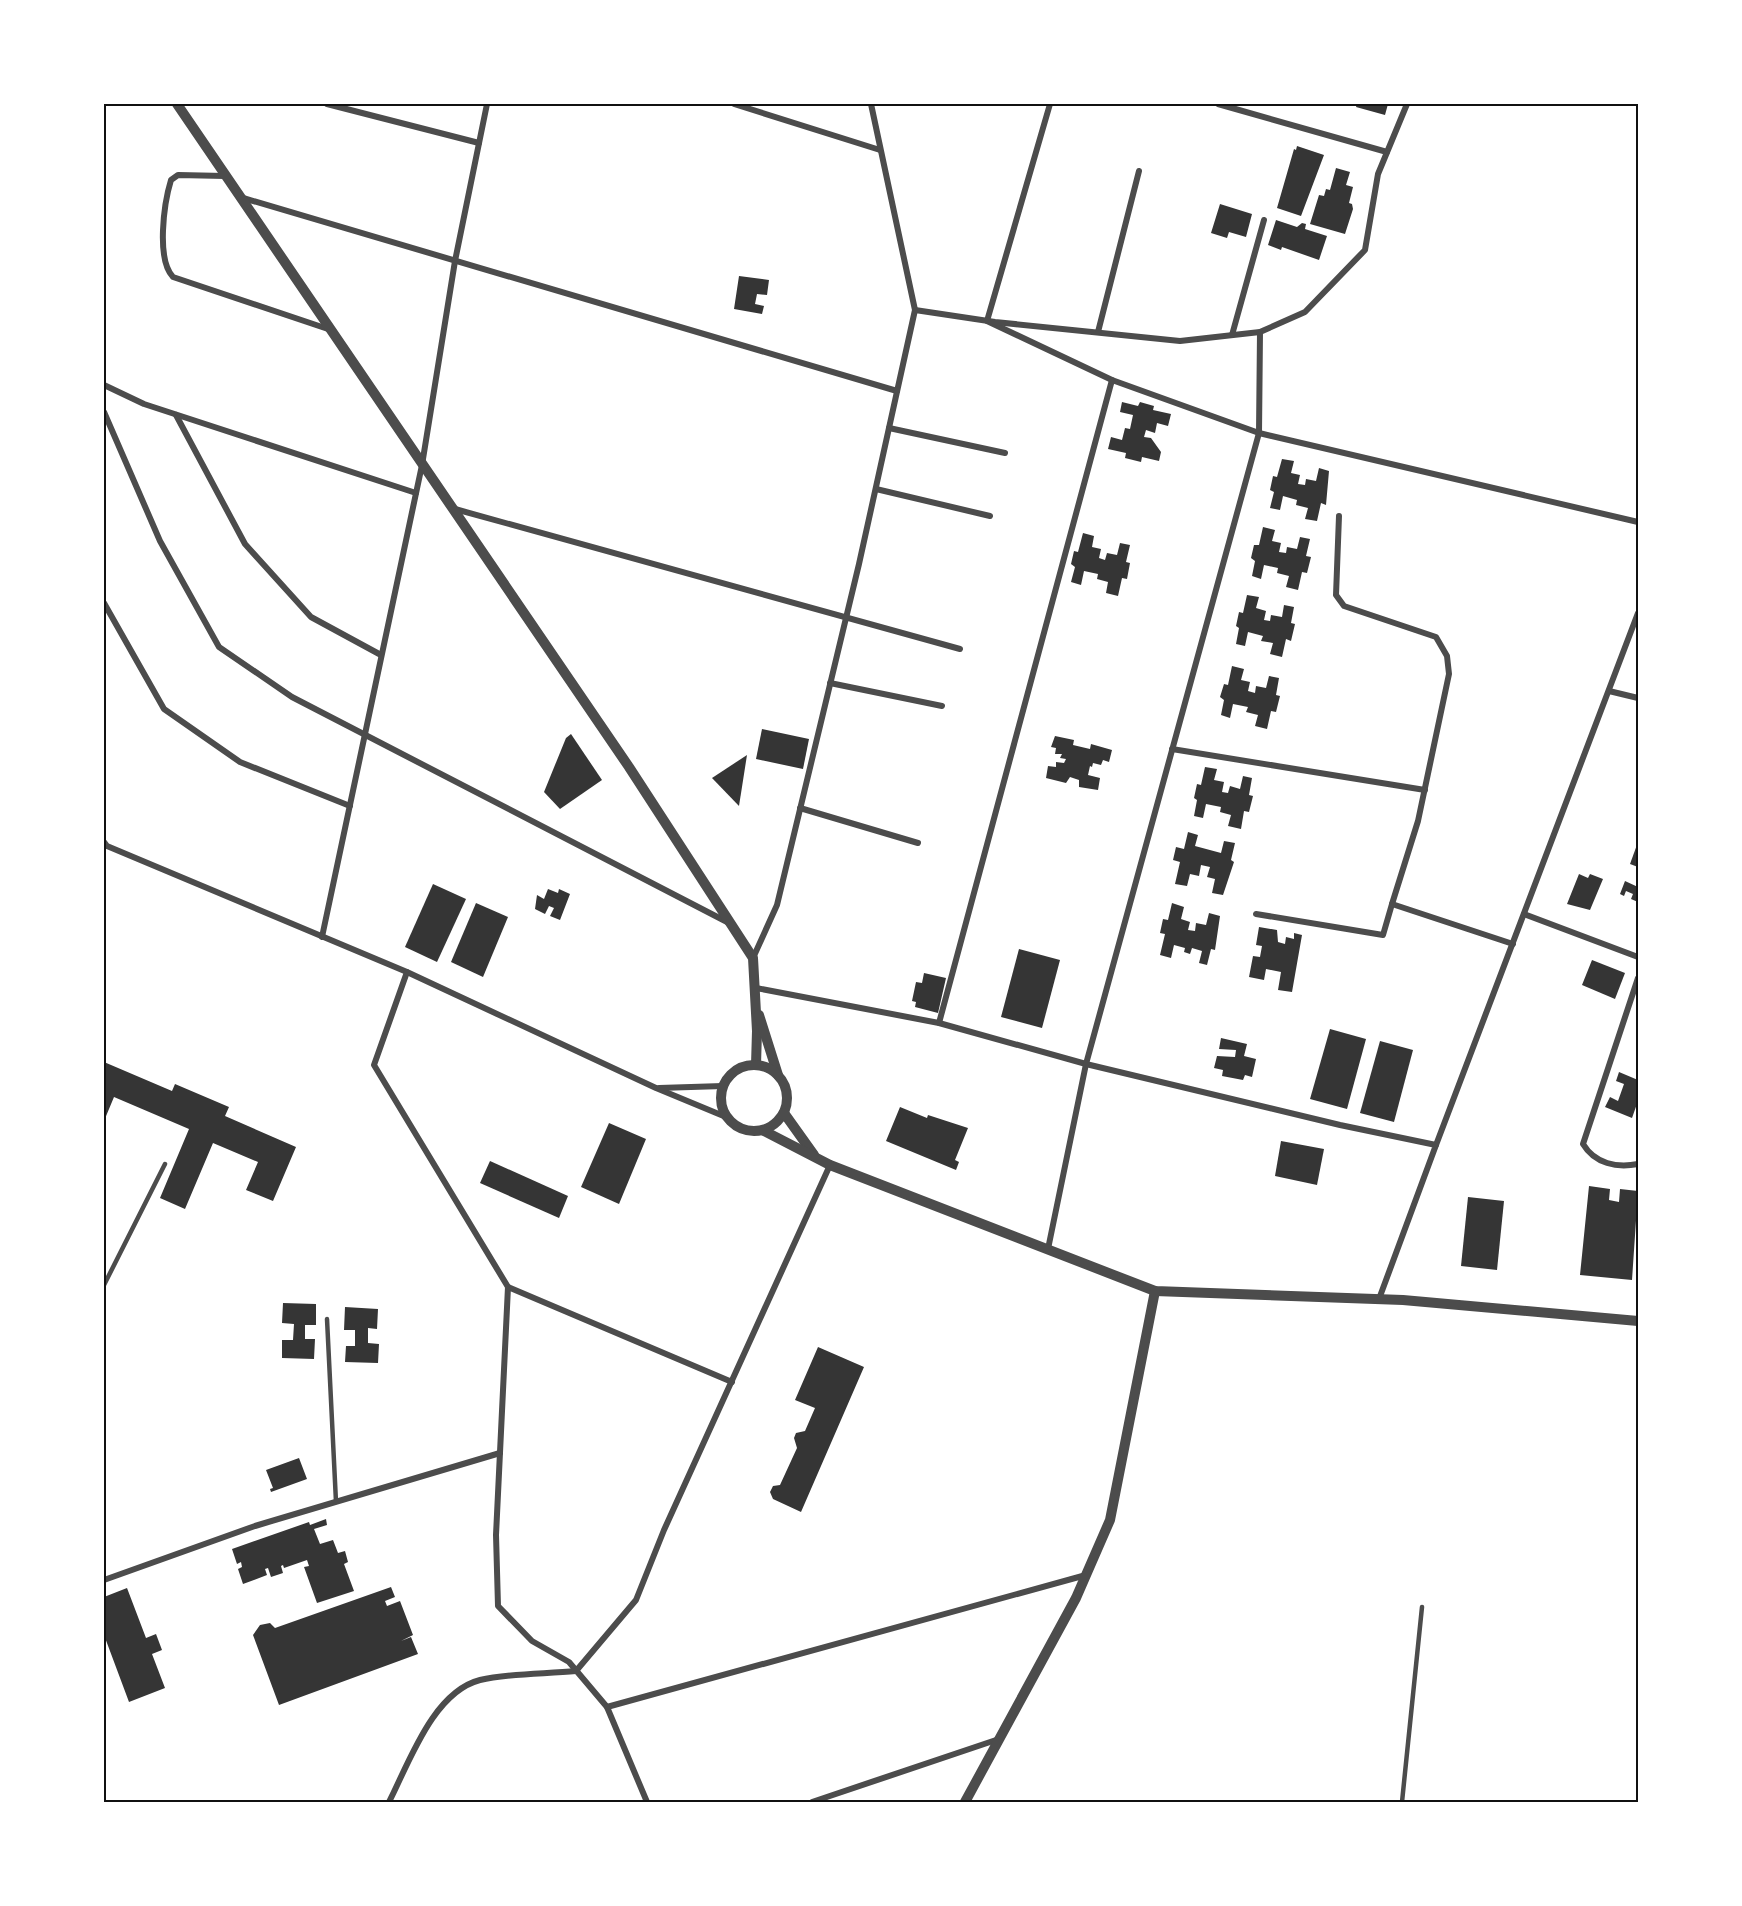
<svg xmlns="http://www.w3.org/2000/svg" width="1742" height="1906" font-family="'Fira Sans',sans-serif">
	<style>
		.building { fill: #353535 }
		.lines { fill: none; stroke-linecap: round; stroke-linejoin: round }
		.service { stroke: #4c4c4c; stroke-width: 4.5 }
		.minor { stroke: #4c4c4c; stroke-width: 6 }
		.tertiary { stroke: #4c4c4c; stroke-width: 10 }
		.neatline { fill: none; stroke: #111; stroke-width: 2 }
	</style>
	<rect width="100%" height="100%" fill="#fff"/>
	<g class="building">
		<path d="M 1357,104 L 1388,104 L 1385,115 L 1356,107 Z"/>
		<path d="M 1297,146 L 1324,155 L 1301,216 L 1277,208 L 1294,149 L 1296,150 Z"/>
		<path d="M 1336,168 L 1350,172 L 1346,185 L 1353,187 L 1349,203 L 1352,204 L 1353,209 L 1345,234 L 1310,224 L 1319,195 L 1324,196 L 1326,189 L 1330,190 Z"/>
		<path d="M 1220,204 L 1252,214 L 1246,237 L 1229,232 L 1227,238 L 1211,233 Z"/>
		<path d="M 1276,220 L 1297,227 L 1302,223 L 1306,224 L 1305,229 L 1327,236 L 1319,260 L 1282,247 L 1281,250 L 1268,245 Z"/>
		<path d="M 739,276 L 769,280 L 767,295 L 757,294 L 755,304 L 764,306 L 762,314 L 734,309 Z"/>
		<path d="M 1122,402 L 1138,406 L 1140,402 L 1154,406 L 1153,410 L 1171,414 L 1168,426 L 1157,423 L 1155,433 L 1146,430 L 1144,437 L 1151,438 L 1161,452 L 1159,461 L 1142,457 L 1141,462 L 1125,458 L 1126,453 L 1108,449 L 1111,437 L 1122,440 L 1125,428 L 1130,429 L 1133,415 L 1120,412 Z"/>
		<path d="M 1282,459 L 1294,461 L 1291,473 L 1300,475 L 1298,484 L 1305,485 L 1306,479 L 1316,481 L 1319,468 L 1329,471 L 1326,505 L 1321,503 L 1317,521 L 1305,519 L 1308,508 L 1296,505 L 1297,500 L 1283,496 L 1280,510 L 1270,508 L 1274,492 L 1270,490 L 1273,476 L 1277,477 Z"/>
		<path d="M 1263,527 L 1275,530 L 1272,541 L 1281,543 L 1279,552 L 1286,553 L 1287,547 L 1297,549 L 1300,537 L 1310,539 L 1306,556 L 1311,557 L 1307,573 L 1302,572 L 1298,590 L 1286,587 L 1289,576 L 1277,573 L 1278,568 L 1264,565 L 1261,579 L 1252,576 L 1255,561 L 1251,558 L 1254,545 L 1259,545 Z"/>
		<path d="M 1083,533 L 1094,536 L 1092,547 L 1101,549 L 1099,558 L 1105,560 L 1107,553 L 1117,555 L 1120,543 L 1130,545 L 1126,562 L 1130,563 L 1127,579 L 1122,578 L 1118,596 L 1106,593 L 1108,582 L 1097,579 L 1098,574 L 1084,571 L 1081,585 L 1071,582 L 1075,567 L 1071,564 L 1074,551 L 1078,552 Z"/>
		<path d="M 1247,595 L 1259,597 L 1256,608 L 1266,611 L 1264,620 L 1270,621 L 1271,615 L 1282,617 L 1284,605 L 1294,607 L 1291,623 L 1295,624 L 1291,641 L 1286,639 L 1282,657 L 1270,654 L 1273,643 L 1261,641 L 1263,636 L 1248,632 L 1245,646 L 1236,644 L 1239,628 L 1236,626 L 1239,612 L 1243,613 Z"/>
		<path d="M 1232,666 L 1244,669 L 1241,680 L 1250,682 L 1248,691 L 1255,693 L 1256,686 L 1266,688 L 1269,676 L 1279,678 L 1276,695 L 1280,696 L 1276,712 L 1271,711 L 1267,729 L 1255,726 L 1258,715 L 1246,712 L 1248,707 L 1233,704 L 1230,718 L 1221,715 L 1224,700 L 1220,697 L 1224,684 L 1228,685 Z"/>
		<path d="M 762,729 L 809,739 L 803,769 L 756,759 Z"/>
		<path d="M 571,734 L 602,780 L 560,809 L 544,792 L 566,738 Z"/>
		<path d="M 1055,736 L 1074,740 L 1073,745 L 1090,749 L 1091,744 L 1112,750 L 1109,762 L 1103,760 L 1101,765 L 1093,763 L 1092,767 L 1090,766 L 1088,775 L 1100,778 L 1098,790 L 1079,787 L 1079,780 L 1070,777 L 1066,783 L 1046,778 L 1048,766 L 1056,767 L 1056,762 L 1064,763 L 1066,759 L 1060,758 L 1062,754 L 1055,754 L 1056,748 L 1051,747 Z"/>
		<path d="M 747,755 L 739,806 L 712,778 Z"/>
		<path d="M 1205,767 L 1217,769 L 1214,780 L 1224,782 L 1222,792 L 1228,793 L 1230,786 L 1240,789 L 1243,776 L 1252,778 L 1249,795 L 1253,796 L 1249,812 L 1244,811 L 1241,829 L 1228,826 L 1231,815 L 1220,812 L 1221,807 L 1206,804 L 1203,818 L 1194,816 L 1197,800 L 1194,798 L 1197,784 L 1201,785 Z"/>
		<path d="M 1188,832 L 1198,835 L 1195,846 L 1221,853 L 1224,841 L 1235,843 L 1231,860 L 1234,862 L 1223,895 L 1212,893 L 1215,879 L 1207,877 L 1210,867 L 1201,865 L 1199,876 L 1190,874 L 1187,886 L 1175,884 L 1180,862 L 1173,860 L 1176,847 L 1184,849 Z"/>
		<path d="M 1638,842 L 1638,867 L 1630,864 Z"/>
		<path d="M 1579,874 L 1588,878 L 1590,874 L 1603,879 L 1590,910 L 1567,904 Z"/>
		<path d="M 1625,881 L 1638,887 L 1638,902 L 1631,899 L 1633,894 L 1626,891 L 1624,896 L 1620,894 Z"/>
		<path d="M 433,884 L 466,899 L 437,962 L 405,947 Z"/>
		<path d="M 548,889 L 558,893 L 559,889 L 570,894 L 560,920 L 550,916 L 554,908 L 549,906 L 545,914 L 535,909 L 537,895 L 544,899 Z"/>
		<path d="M 476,903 L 508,917 L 483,977 L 451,962 Z"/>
		<path d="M 1172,903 L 1184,907 L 1181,919 L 1190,922 L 1188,930 L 1195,931 L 1196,923 L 1206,925 L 1209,913 L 1220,916 L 1215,950 L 1211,949 L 1207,965 L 1199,963 L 1202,951 L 1192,948 L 1190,954 L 1184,952 L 1185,948 L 1174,945 L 1171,958 L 1160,955 L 1165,934 L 1160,933 L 1163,919 L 1168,920 Z"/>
		<path d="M 1259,927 L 1277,930 L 1278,942 L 1285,944 L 1286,937 L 1294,939 L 1294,933 L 1302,935 L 1292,992 L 1278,990 L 1281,972 L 1266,969 L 1264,980 L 1249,977 L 1253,956 L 1260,957 L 1262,946 L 1256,945 Z"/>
		<path d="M 1019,949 L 1060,960 L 1042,1028 L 1001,1017 Z"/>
		<path d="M 1592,960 L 1625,973 L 1615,999 L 1582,985 Z"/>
		<path d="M 924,973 L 946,978 L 938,1013 L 915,1007 L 916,1002 L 912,1001 L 916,982 L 922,983 Z"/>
		<path d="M 1330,1029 L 1366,1039 L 1347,1109 L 1310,1099 Z"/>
		<path d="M 1221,1038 L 1247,1044 L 1244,1056 L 1256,1059 L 1252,1077 L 1245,1075 L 1243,1080 L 1222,1076 L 1223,1070 L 1214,1068 L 1217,1056 L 1235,1057 L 1236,1050 L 1219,1049 Z"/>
		<path d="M 1380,1041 L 1413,1050 L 1394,1122 L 1360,1113 Z"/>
		<path d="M 104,1062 L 172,1091 L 175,1084 L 229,1107 L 225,1116 L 296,1147 L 273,1201 L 246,1190 L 258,1162 L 213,1143 L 185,1209 L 160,1198 L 189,1129 L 114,1097 L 104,1121 Z"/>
		<path d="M 1619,1072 L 1638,1080 L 1638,1101 L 1632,1118 L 1605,1107 L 1610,1097 L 1618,1101 L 1624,1084 L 1616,1081 Z"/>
		<path d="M 900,1107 L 927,1118 L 928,1115 L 968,1128 L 955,1160 L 959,1162 L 956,1170 L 886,1141 Z"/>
		<path d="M 609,1123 L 646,1139 L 619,1204 L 581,1187 Z"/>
		<path d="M 1281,1141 L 1324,1149 L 1317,1185 L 1275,1176 Z"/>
		<path d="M 490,1161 L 568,1196 L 559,1218 L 480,1183 Z"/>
		<path d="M 1589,1186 L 1610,1189 L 1609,1200 L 1619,1202 L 1620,1189 L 1638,1191 L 1632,1280 L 1580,1275 Z"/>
		<path d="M 1468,1197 L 1504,1201 L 1497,1270 L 1461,1266 Z"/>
		<path d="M 283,1303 L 316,1304 L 316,1325 L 305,1325 L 305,1339 L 315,1339 L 314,1359 L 282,1358 L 282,1340 L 293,1340 L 294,1324 L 282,1323 Z"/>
		<path d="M 345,1307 L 378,1309 L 377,1329 L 368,1328 L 368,1343 L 379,1344 L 378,1363 L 345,1362 L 346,1346 L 355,1346 L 355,1330 L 344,1330 Z"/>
		<path d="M 818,1347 L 864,1367 L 801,1512 L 773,1499 L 770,1492 L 773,1486 L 780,1485 L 797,1448 L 794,1438 L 796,1433 L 805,1431 L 815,1408 L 795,1400 Z"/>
		<path d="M 299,1458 L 307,1479 L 271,1492 L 270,1489 L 273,1488 L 266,1470 Z"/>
		<path d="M 326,1519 L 327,1525 L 314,1529 L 320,1544 L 333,1540 L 338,1553 L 345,1551 L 348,1562 L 344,1564 L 354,1591 L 317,1603 L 304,1567 L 309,1566 L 307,1560 L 284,1568 L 283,1565 L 281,1566 L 283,1573 L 271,1577 L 268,1568 L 265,1569 L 267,1575 L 243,1584 L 238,1569 L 242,1567 L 241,1562 L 237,1564 L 232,1549 L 309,1522 L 310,1525 Z"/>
		<path d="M 391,1587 L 395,1597 L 385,1601 L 387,1606 L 400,1601 L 413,1635 L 401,1641 L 411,1637 L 418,1654 L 279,1705 L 253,1635 L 260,1625 L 270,1623 L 275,1628 Z"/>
		<path d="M 127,1588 L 146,1638 L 156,1634 L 162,1650 L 152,1654 L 165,1688 L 129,1702 L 104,1635 L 104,1597 Z"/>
	</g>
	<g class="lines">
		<g class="service">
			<path d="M 104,1285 L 165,1164"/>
			<path d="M 327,1319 L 336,1502"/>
			<path d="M 1402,1802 L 1422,1607"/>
		</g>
		<g class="minor">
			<path d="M 327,104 L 479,143"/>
			<path d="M 734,104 L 880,150"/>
			<path d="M 1050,104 L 987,321 L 1112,380 L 1259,433 L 1638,522"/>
			<path d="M 1218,104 L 1387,152"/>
			<path d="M 225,176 L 178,175 L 171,180 C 164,203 156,259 173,277 L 328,329"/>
			<path d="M 243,198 L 897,391"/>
			<path d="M 915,310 L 995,322 L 1180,341 L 1260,332 L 1305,312 L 1365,250 L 1378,174 L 1407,104"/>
			<path d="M 1098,332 L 1139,171"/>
			<path d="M 1232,335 L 1264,220"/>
			<path d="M 104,385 L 144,404 L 416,493"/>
			<path d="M 104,412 L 160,541 L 219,647 L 292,697 L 729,923"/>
			<path d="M 176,415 L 245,544 L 311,617 L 381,655"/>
			<path d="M 889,428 L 1005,453"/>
			<path d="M 876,489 L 990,516"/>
			<path d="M 455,509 L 960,649"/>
			<path d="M 1339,516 L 1336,595 L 1344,606 L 1436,637 L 1447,656 L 1449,674 L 1418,821 L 1392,904"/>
			<path d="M 104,603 L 164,709 L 240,762 L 350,806"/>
			<path d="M 830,683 L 942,706"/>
			<path d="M 1609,691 L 1638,698"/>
			<path d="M 1172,749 L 1425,790"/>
			<path d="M 800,808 L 918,843"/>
			<path d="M 104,842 L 107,846 L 407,972 L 656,1088 L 726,1117"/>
			<path d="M 1256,914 L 1383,935 L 1392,904 L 1513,944"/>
			<path d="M 1524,914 L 1638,957"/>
			<path d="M 322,937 L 422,465 L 455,261 L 487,104"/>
			<path d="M 753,958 L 777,905 L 859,564 L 915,310 L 871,104"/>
			<path d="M 407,972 L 374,1065 L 508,1287 L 732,1382"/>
			<path d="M 1638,978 L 1583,1144 C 1595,1164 1617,1168 1638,1164"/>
			<path d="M 756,988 L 939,1023 L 1086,1064 L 1340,1125 L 1436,1145 L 1379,1299"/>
			<path d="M 939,1023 L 1112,380"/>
			<path d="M 659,1088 L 723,1086"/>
			<path d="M 1436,1145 L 1638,613"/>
			<path d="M 1048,1249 L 1086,1064 L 1259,433 L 1260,332"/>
			<path d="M 508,1287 L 496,1535 L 498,1606 L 532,1641 L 569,1662 L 607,1707 L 647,1802"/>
			<path d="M 104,1580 L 255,1526 L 500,1453"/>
			<path d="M 607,1707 L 1086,1575"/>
			<path d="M 389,1802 C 409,1763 433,1692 480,1680 C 510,1673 545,1674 576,1671 L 636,1600 L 664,1530 L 830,1165"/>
			<path d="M 812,1802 L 999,1739"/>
		</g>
		<g class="tertiary">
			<path d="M 177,104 L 629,767 L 753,958 L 757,1031 L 756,1065"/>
			<path d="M 759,1015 L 778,1075"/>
			<circle cx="754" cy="1098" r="33"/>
			<path d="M 784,1113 L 814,1155"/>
			<path d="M 764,1131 L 830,1165 L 1155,1291 L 1403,1300 L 1638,1321"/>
			<path d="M 965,1802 L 1076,1598 L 1110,1520 L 1155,1291"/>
		</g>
	</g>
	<rect width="1742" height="1906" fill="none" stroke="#ffffff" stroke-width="210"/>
	<rect x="105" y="105" width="1532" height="1696" class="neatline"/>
</svg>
